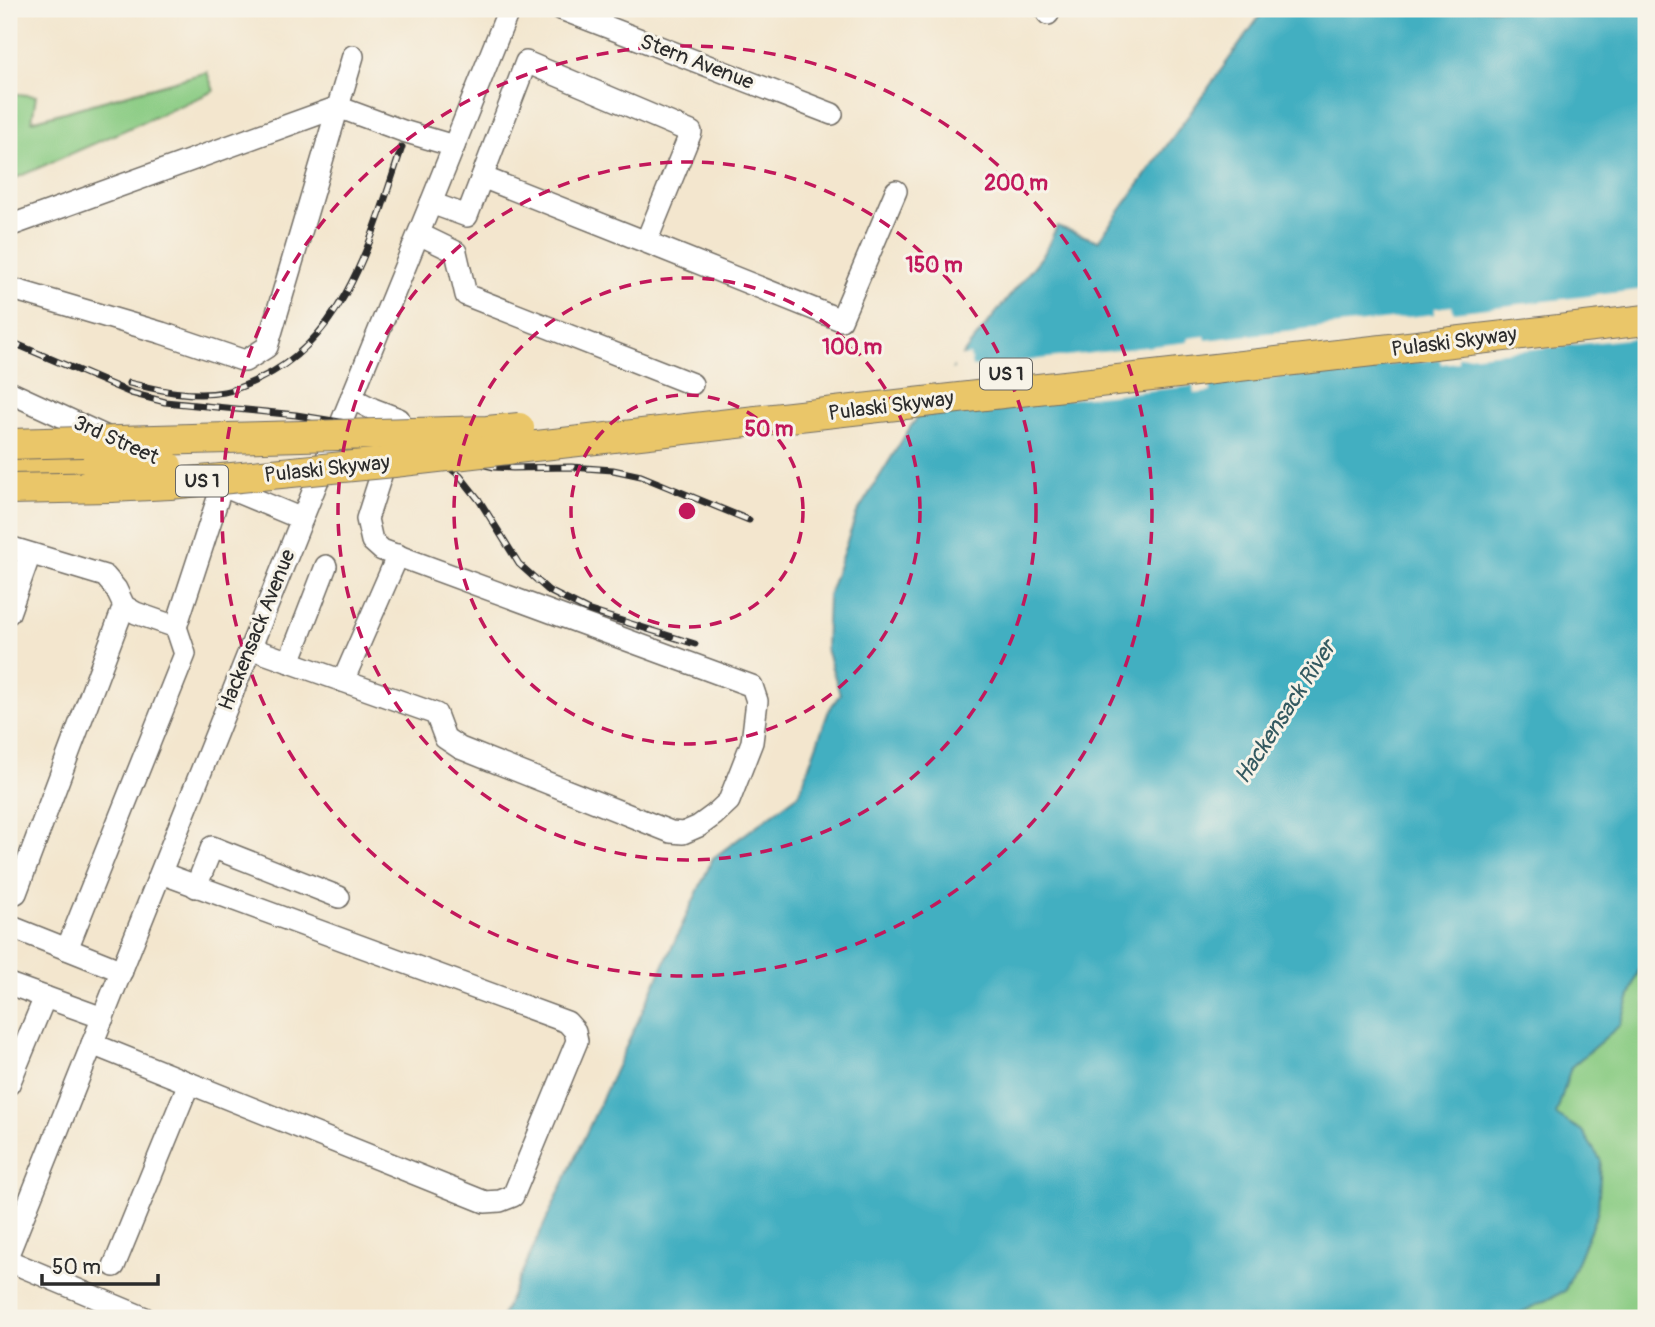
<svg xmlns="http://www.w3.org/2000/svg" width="1655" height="1327" font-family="Pangolin,sans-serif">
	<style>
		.green { fill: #8bcc84; stroke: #5b7c58; stroke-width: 2 }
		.water { fill: #43afc1; stroke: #376d76; stroke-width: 2 }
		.pier { fill: #f3e6ce }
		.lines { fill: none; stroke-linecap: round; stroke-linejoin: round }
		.minor-casing { stroke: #716c64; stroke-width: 24 }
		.highway-casing { stroke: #716c64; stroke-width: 32 }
		.minor { stroke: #fff; stroke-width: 21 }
		.highway { stroke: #eac669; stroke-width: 30 }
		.rail-casing { stroke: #2b2b2b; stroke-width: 7 }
		.rail { stroke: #f7f3e8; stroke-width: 4.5; stroke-dasharray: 13; stroke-linecap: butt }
		.highway-bridge-casing { stroke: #716c64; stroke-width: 32; stroke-linecap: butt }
		.highway-bridge { stroke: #eac669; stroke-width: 30 }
		.ring { fill: none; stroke: #c2185b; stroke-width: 3.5; stroke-dasharray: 12 9 }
		.labels { text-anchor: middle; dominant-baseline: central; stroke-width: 6; stroke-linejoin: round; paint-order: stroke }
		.shield { fill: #f7f3e8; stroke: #686764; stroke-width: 2 }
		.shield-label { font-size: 19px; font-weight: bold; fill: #2b2b2b }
		.street-label { font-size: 21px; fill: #2b2b2b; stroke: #f7f3e8 }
		.water-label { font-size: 23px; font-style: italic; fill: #335960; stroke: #f7f3e8 }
		.centre { fill: #c2185b; stroke: #f7f3e8; stroke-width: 3.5 }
		.ring-label { font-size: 21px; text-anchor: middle; font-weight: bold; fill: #c2185b; stroke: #f7f3e8; stroke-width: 6; stroke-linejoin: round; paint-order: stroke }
	</style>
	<rect width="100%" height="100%" fill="#f7f3e8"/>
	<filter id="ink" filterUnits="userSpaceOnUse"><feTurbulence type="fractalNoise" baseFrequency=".0143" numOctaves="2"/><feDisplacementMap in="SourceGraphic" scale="14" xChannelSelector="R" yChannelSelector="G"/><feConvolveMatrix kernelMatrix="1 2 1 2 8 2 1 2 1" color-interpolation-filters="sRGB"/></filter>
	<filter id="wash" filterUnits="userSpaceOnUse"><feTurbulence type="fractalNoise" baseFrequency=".00686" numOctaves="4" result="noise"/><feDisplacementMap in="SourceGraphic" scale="28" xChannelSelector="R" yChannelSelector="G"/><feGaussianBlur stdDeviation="1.57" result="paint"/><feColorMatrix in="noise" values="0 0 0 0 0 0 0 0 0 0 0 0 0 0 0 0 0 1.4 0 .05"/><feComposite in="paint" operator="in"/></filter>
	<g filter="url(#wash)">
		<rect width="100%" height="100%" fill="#f3e6ce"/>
		<g class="green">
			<path d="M 207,72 L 214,91 L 9,181 L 9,93 L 36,96 L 32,121 Z"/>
			<path d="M 1646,949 L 1646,1318 L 1503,1318 L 1582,1132 L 1555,1115 L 1559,1081 L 1571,1067 L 1620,1025 Z"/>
		</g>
		<path class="water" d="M 1265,9 L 1646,9 L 1646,949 L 1620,1025 L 1571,1067 L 1556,1115 L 1582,1131 L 1601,1161 L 1598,1211 L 1565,1291 L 1510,1318 L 501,1318 L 713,858 L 799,794 L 829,710 L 840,694 L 826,649 L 828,596 L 857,513 L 909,429 L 970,345 L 1044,254 L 1057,226 L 1098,241 Z"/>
		<path class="pier" d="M 1646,289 L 1646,337 L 1458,357 L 1458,362 L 1441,364 L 1440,359 L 1210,384 L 1211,392 L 1194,394 L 1193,386 L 976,409 L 976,412 L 959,414 L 959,411 L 915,415 L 947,370 L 954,369 L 954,361 L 957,357 L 970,355 L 972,367 L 1188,342 L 1188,338 L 1205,336 L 1206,340 L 1435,314 L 1435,308 L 1452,306 L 1454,312 Z"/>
	</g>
	<g filter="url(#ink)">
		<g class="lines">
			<defs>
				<g id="minor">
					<path d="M 561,9 L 832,114"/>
					<path d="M 1047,9 L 1048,14"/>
					<path d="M 482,177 L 646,242"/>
					<path d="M 431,203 L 467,216 L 526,62 L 691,132 L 646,242 L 841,320 L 896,191"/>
					<path d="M 9,226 L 338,107 L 403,131 L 454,146"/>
					<path d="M 419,234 L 456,252 L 466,295 L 692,384"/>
					<path d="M 9,288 L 162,333 L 245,361 L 267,347 L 353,56"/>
					<path d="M 9,392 L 109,438"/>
					<path d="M 213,482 L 302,519"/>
					<path d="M 9,547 L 105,576 L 116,589 L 124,606 L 136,613 L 176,627 L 185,654 L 67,949"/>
					<path d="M 9,613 L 30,554"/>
					<path d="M 176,627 L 222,486"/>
					<path d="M 250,648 L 436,714 L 445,738 L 460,748 L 671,832 L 683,833 L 699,826 L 714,815 L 729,801 L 752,742 L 757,701 L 752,686 L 382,550 L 372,541 L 367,519 L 399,419 L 373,409 L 351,398"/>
					<path d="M 289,662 L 326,566"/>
					<path d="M 343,681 L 398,555"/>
					<path d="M 196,887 L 212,847 L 339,897"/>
					<path d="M 16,893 L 124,606"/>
					<path d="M 9,926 L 122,971"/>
					<path d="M 9,984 L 103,1018"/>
					<path d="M 92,1044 L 485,1202 L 500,1201 L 513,1196 L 577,1041 L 575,1031 L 567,1022 L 161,873"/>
					<path d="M 9,1084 L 45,997"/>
					<path d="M 9,1252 L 302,519 L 431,203 L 509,9"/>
					<path d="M 9,1261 L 145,1318"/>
					<path d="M 114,1266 L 189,1083"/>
				</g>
				<path id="highway" d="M 9,466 L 96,465"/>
			</defs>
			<use href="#minor" class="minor-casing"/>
			<use href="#highway" class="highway-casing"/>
			<use href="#minor" class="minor"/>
			<use href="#highway" class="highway"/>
			<defs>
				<g id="rail">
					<path d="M 9,341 L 131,393 L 165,402 L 296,415 L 346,423 L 365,428 L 410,444 L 463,460 L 494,467 L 513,468 L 571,467 L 613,470 L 641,476 L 749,520"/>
					<path d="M 129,383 C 159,390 193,398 224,392 C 236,390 248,384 259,379 C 348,338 373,232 402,147"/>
					<path d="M 435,456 L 460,476 L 479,500 L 519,564 L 549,591 L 587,610 L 695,644"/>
				</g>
			</defs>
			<use href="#rail" class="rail-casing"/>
			<use href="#rail" class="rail"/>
			<defs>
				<g id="highway-bridge">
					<path d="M 9,444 L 487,431 L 519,428"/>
					<path d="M 96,465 L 167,466"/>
					<path d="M 9,489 L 111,487 L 170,484 L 394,462 L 1646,320"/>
				</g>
			</defs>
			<use href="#highway-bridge" class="highway-bridge-casing"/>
			<use href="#highway-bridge" class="highway-bridge"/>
		</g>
	</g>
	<g class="ring">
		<circle cx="687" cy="511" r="116"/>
		<circle cx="687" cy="511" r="233"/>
		<circle cx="687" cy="511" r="349"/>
		<circle cx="687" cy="511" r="465"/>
	</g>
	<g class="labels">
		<g class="shield">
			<rect x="980" y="358.5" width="52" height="31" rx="5"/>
			<rect x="176" y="465.5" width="52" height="31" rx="5"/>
		</g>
		<g class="shield-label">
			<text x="1006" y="374">US 1</text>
			<text x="202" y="481">US 1</text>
		</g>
		<g class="street-label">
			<text transform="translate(697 62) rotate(21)">Stern Avenue</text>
			<text transform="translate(1454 342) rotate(-7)">Pulaski Skyway</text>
			<text transform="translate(891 406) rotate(-7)">Pulaski Skyway</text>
			<text transform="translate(116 440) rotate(24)">3rd Street</text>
			<text transform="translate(327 469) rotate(-6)">Pulaski Skyway</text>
			<text transform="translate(257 630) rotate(-68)">Hackensack Avenue</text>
		</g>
		<g class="water-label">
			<text transform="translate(1285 712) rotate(-57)">Hackensack River</text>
		</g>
	</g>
	<circle cx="687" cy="511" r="10" class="centre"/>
	<g class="ring-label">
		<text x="1016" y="190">200 m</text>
		<text x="934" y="272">150 m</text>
		<text x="852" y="354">100 m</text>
		<text x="769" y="436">50 m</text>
	</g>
	<rect width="1655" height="1327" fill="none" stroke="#f7f3e8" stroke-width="35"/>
	<path d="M42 1274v10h116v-10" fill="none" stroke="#2b2b2b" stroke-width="3.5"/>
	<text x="52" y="1274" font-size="21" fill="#2b2b2b" stroke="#f7f3e8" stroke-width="5" paint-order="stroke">50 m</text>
</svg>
